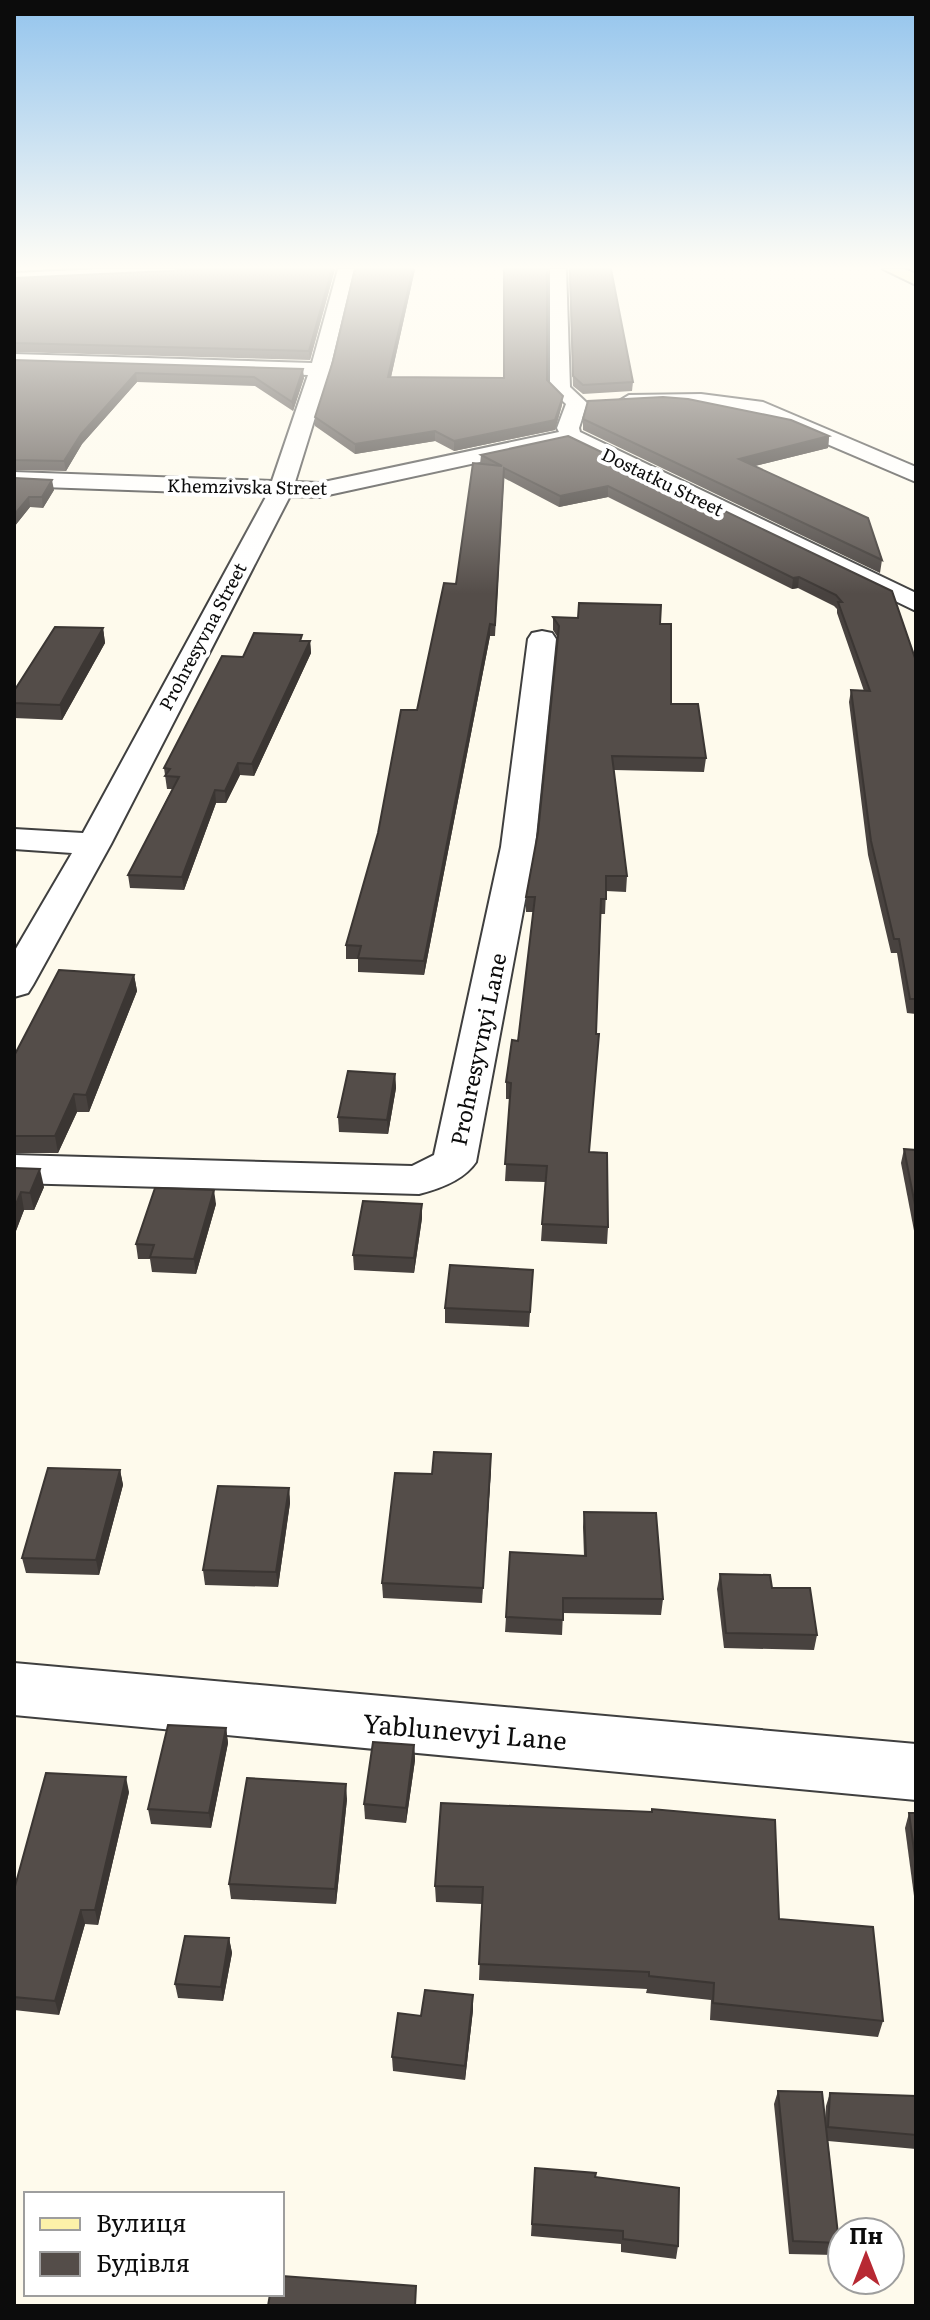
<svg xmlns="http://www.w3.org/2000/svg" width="930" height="2320" font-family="Literata,serif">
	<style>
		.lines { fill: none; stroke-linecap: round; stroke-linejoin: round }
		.minor-casing { stroke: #3f3f3f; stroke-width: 4 }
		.secondary-casing { stroke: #2e2e2e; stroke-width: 4 }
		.minor { fill: #fff; fill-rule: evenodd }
		.secondary { fill: #fcf1a9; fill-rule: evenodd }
		.wall { fill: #48423f }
		.shaded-wall { fill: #3b3633 }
		.building { fill: #544d49; stroke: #3b3633; stroke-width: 2 }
		.labels { text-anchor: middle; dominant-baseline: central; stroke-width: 8; stroke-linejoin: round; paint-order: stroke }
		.far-street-label { font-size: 18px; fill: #0c0c0c; stroke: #fff }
		.street-label { font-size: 22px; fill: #0c0c0c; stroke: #fff }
		.near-street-label { font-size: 26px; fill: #0c0c0c; stroke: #fff }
	</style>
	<rect width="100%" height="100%" fill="#fefaec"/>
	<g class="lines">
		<defs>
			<g id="minor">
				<path d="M 99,269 L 219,269 L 211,274 L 14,283 L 14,273 Z"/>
				<path d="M 338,269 L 354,269 L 330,369 L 295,482 L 319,483 L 559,432 L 557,428 L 566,404 L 550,389 L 550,269 L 566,269 L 570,387 L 587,403 L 579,428 L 580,432 L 916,593 L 916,611 L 568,443 L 319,497 L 290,496 L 111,844 L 33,985 L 28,993 L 14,997 L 14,952 L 72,853 L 14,849 L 14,829 L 83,833 L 267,495 L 14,486 L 14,472 L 272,481 L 308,375 L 14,366 L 14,354 L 312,363 Z"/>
				<path d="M 701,394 L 763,402 L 916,467 L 916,482 L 752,412 L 701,406 L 629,407 L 619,401 L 629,395 Z"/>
				<path d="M 542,631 L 552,633 L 556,639 L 535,847 L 476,1162 C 464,1180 439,1189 419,1194 L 14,1183 L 14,1155 L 412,1166 L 434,1155 L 501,847 L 528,639 L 532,633 Z"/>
				<path d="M 14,1663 L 916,1744 L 916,1800 L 14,1715 Z"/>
			</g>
			<path id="secondary" d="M 883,269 L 905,269 L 916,274 L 916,285 Z"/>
		</defs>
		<use href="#minor" class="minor-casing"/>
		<use href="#secondary" class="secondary-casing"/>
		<use href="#minor" class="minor"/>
		<use href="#secondary" class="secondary"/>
	</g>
	<g class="wall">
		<path d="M 335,269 L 310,360 L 14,352 L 14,278 Z"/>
		<path d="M 355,269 L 415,269 L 391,377 L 547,380 L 562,405 L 555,430 L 454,451 L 435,441 L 355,454 L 315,426 L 315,417 L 333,361 Z"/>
		<path d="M 569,269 L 633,382 L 632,391 L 583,394 L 573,386 Z"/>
		<path d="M 14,360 L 304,378 L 293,411 L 255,386 L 137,382 L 82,444 L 66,471 L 14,470 Z"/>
		<path d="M 583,419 L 829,436 L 828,448 L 755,466 L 882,560 L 880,573 L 583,430 Z"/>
		<path d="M 568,436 L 892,591 L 916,661 L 916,1014 L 907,1013 L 897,953 L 891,953 L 868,855 L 849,702 L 851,690 L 864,691 L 837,613 L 837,609 L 834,606 L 798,588 L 792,589 L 608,497 L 559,507 L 504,478 L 495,636 L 490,636 L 424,975 L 358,972 L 358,959 L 346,959 L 346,945 L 456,584 L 480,464 L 481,455 Z"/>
		<path d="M 14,478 L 54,490 L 43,508 L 30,507 L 14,527 Z"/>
		<path d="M 553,617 L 660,624 L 671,704 L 706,758 L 704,772 L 614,770 L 627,876 L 626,892 L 606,891 L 605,914 L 601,914 L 589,1152 L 608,1227 L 607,1244 L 541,1241 L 545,1182 L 505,1181 L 510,1099 L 506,1099 L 506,1082 L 518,1041 L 534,912 L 526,912 L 526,897 L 538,832 L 558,638 L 553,630 Z"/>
		<path d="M 103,628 L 105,643 L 62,720 L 14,718 L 14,691 Z"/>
		<path d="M 302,641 L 310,641 L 311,653 L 254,776 L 240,775 L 226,803 L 216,803 L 184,890 L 130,888 L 128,875 L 172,789 L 167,789 L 164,768 L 243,657 Z"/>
		<path d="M 134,975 L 137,991 L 89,1112 L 77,1112 L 58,1153 L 14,1153 L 14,1056 Z"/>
		<path d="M 395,1074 L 396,1088 L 388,1134 L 339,1132 L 338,1117 Z"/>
		<path d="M 904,1149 L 916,1150 L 916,1241 L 901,1163 Z"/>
		<path d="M 14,1168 L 44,1187 L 34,1210 L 24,1210 L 14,1236 Z"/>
		<path d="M 216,1204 L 196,1274 L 152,1272 L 150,1259 L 138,1259 L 136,1244 Z"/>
		<path d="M 422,1218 L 414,1273 L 354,1270 L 353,1255 Z"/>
		<path d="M 533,1270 L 529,1327 L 445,1323 L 445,1308 Z"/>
		<path d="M 491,1469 L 482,1603 L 383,1598 L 382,1583 L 432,1474 Z"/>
		<path d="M 120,1470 L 123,1485 L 99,1575 L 26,1573 L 22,1558 Z"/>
		<path d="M 289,1488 L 290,1503 L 278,1587 L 205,1585 L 203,1570 Z"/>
		<path d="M 584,1512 L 663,1599 L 661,1615 L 563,1613 L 562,1635 L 505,1632 L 506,1617 L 584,1556 L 583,1527 Z"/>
		<path d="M 720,1574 L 772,1588 L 817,1635 L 814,1650 L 724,1648 L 717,1589 Z"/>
		<path d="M 226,1728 L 228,1743 L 211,1828 L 151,1824 L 148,1809 Z"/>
		<path d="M 414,1745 L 415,1760 L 406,1823 L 365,1819 L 364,1804 Z"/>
		<path d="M 129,1792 L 98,1925 L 85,1924 L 59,2015 L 14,2010 L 14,1890 Z"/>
		<path d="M 347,1799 L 336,1904 L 231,1899 L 229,1884 Z"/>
		<path d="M 441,1803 L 779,1919 L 883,2021 L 878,2037 L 710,2020 L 711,2000 L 646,1993 L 647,1989 L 479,1980 L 482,1904 L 436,1902 L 435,1886 Z"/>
		<path d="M 909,1813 L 916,1813 L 916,1896 L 914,1896 L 905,1828 Z"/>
		<path d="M 229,1938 L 232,1953 L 223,2001 L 178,1998 L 175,1984 Z"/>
		<path d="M 473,1995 L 473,2010 L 465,2080 L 393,2071 L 392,2057 L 421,2016 Z"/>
		<path d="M 778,2091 L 825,2119 L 826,2106 L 830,2093 L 916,2096 L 916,2149 L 828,2141 L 839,2243 L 835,2255 L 789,2254 L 774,2104 Z"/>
		<path d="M 535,2168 L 595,2177 L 678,2246 L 676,2259 L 621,2252 L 621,2244 L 531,2236 Z"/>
	</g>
	<g class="shaded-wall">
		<path d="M 332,269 L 335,269 L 310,360 L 309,351 Z"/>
		<path d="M 413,269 L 415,269 L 389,386 L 388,377 Z"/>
		<path d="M 303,369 L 304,378 L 293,411 L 292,402 Z"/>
		<path d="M 136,373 L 137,382 L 82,444 L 66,471 L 64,461 L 81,434 Z"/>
		<path d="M 563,396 L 562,405 L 555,430 L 454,451 L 454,441 Z"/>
		<path d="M 435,431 L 435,441 L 355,454 L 355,444 Z"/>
		<path d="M 829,436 L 828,448 L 738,470 L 739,459 Z"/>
		<path d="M 52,480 L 54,490 L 43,508 L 42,497 Z"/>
		<path d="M 608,486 L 608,497 L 559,507 L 560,496 Z"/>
		<path d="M 29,497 L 30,507 L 14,527 L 14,515 Z"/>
		<path d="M 799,577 L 798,588 L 792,589 L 793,578 Z"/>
		<path d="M 490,624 L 490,636 L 424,975 L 424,961 Z"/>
		<path d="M 103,628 L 105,643 L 62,720 L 60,705 Z"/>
		<path d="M 310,641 L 311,653 L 254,776 L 252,764 Z"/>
		<path d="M 238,763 L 240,775 L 226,803 L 225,791 Z"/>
		<path d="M 215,790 L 216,803 L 184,890 L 182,877 Z"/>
		<path d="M 134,975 L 137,991 L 89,1112 L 86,1095 Z"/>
		<path d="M 395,1074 L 396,1088 L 388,1134 L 387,1120 Z"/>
		<path d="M 74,1094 L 77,1112 L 58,1153 L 55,1136 Z"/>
		<path d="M 40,1169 L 44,1187 L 34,1210 L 30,1193 Z"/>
		<path d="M 214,1190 L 216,1204 L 196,1274 L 194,1259 Z"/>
		<path d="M 21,1192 L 24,1210 L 14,1236 L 14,1209 Z"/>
		<path d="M 422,1204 L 422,1218 L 414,1273 L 414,1258 Z"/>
		<path d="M 491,1454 L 491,1469 L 482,1603 L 483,1588 Z"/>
		<path d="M 120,1470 L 123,1485 L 99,1575 L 96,1560 Z"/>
		<path d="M 289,1488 L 290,1503 L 278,1587 L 276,1572 Z"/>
		<path d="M 226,1728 L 228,1743 L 211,1828 L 209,1813 Z"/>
		<path d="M 414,1745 L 415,1760 L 406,1823 L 406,1808 Z"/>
		<path d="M 126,1777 L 129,1792 L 98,1925 L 95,1910 Z"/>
		<path d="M 346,1784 L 347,1799 L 336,1904 L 335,1889 Z"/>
		<path d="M 81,1910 L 85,1924 L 59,2015 L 55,2001 Z"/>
		<path d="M 229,1938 L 232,1953 L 223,2001 L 221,1987 Z"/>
		<path d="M 473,1995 L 473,2010 L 465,2080 L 465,2066 Z"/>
	</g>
	<g class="building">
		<path d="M 211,269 L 332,269 L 309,351 L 14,343 L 14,278 Z"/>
		<path d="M 355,269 L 413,269 L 388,377 L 504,378 L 504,269 L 547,269 L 547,380 L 563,396 L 555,420 L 454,441 L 435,431 L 355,444 L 315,417 L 333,361 Z"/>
		<path d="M 570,269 L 611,269 L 633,382 L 583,385 L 573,376 Z"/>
		<path d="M 14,360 L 303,369 L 292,402 L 254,377 L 136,373 L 81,434 L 64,461 L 14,460 Z"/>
		<path d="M 663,397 L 688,399 L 791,420 L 829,436 L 739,459 L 868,518 L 882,560 L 583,419 L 588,401 Z"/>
		<path d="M 568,436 L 892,591 L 916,661 L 916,999 L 910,999 L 899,939 L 894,939 L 871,841 L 851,690 L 870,691 L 838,602 L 842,602 L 836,595 L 799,577 L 793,578 L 608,486 L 560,496 L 504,468 L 495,625 L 490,624 L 424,961 L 358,958 L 361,946 L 346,945 L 378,833 L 401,710 L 417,710 L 444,583 L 456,584 L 473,463 L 502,466 L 481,455 Z"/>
		<path d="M 14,478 L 52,480 L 42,497 L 29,497 L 14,515 Z"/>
		<path d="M 579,603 L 661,605 L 660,624 L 671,624 L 671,704 L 698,704 L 706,758 L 612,756 L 627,876 L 606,876 L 606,899 L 601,899 L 596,1034 L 599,1034 L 589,1152 L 607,1153 L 608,1227 L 542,1224 L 547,1166 L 505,1164 L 511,1083 L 506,1082 L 512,1040 L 518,1041 L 535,897 L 526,897 L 538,832 L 559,626 L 553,617 L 578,618 Z"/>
		<path d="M 55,627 L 103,628 L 60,705 L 14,703 L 14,691 Z"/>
		<path d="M 254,633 L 302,635 L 300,641 L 310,641 L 252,764 L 238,763 L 225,791 L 215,790 L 182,877 L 128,875 L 179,777 L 165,776 L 170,769 L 164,768 L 222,656 L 243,657 Z"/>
		<path d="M 59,970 L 134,975 L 86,1095 L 74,1094 L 55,1136 L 14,1136 L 14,1056 Z"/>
		<path d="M 348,1071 L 395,1074 L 387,1120 L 338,1117 Z"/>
		<path d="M 904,1149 L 916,1150 L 916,1210 Z"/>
		<path d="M 14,1168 L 40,1169 L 30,1193 L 21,1192 L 14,1209 Z"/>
		<path d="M 155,1188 L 214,1190 L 194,1259 L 150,1257 L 154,1245 L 136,1244 Z"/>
		<path d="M 363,1201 L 422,1204 L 414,1258 L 353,1255 Z"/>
		<path d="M 450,1265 L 533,1270 L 530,1312 L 445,1308 Z"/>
		<path d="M 434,1452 L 491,1454 L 483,1588 L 382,1583 L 395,1473 L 432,1474 Z"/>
		<path d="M 48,1468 L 120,1470 L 96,1560 L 22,1558 Z"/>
		<path d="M 218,1486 L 289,1488 L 276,1572 L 203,1570 Z"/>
		<path d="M 584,1512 L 656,1513 L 663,1599 L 563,1598 L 563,1620 L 506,1617 L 510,1552 L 586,1556 Z"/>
		<path d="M 720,1574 L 770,1575 L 772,1588 L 810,1588 L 817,1635 L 726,1633 Z"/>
		<path d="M 168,1725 L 226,1728 L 209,1813 L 148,1809 Z"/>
		<path d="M 373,1742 L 414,1745 L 406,1808 L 364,1804 Z"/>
		<path d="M 46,1773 L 126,1777 L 95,1910 L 81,1910 L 55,2001 L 14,1997 L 14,1890 Z"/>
		<path d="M 247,1778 L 346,1784 L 335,1889 L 229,1884 Z"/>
		<path d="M 441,1803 L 652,1812 L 652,1809 L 775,1820 L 779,1919 L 873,1927 L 883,2021 L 713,2003 L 714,1983 L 649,1976 L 649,1972 L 479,1964 L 483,1887 L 435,1886 Z"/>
		<path d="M 909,1813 L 916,1813 L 916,1865 Z"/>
		<path d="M 185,1936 L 229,1938 L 221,1987 L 175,1984 Z"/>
		<path d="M 425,1990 L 473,1995 L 465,2066 L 392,2057 L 398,2013 L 421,2016 Z"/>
		<path d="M 778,2091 L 822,2092 L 839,2243 L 793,2241 Z"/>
		<path d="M 830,2093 L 916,2096 L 916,2135 L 828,2127 Z"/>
		<path d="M 535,2168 L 596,2173 L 595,2177 L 679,2188 L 678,2246 L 623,2239 L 623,2231 L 532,2224 Z"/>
		<path d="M 282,2276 L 416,2286 L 415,2306 L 268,2306 L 270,2294 L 282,2294 Z"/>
	</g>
	<linearGradient id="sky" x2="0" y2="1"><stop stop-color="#93c4ed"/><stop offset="0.45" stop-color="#fffdf6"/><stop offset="1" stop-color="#fffdf6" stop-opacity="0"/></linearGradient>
	<rect width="930" height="594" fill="url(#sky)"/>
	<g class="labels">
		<g class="far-street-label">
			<text transform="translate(663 481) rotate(26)">Dostatku Street</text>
			<text transform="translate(247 486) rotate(1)">Khemzivska Street</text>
			<text transform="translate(202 636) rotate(-62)">Prohresyvna Street</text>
		</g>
		<g class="street-label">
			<text transform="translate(477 1049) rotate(-78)">Prohresyvnyi Lane</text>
		</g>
		<g class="near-street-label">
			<text transform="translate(465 1730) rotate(5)">Yablunevyi Lane</text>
		</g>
	</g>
	<rect width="930" height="2320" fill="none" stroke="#0c0c0c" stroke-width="32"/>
	<rect x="24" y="2192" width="260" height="104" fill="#ffffff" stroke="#9e9e9e" stroke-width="2"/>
	<rect x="40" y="2218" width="40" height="12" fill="#fcf1a9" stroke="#9e9e9e" stroke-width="2"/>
	<text x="96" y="2232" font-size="24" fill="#0c0c0c">Вулиця</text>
	<rect x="40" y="2252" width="40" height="24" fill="#544d49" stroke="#9e9e9e" stroke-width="2"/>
	<text x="96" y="2272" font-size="24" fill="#0c0c0c">Будівля</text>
	<g transform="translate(866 2256)"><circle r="38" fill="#ffffff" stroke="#9e9e9e" stroke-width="2"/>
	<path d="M0-6L14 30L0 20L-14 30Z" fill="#b72933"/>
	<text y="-12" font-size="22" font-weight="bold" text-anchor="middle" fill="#0c0c0c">Пн</text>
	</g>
</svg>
